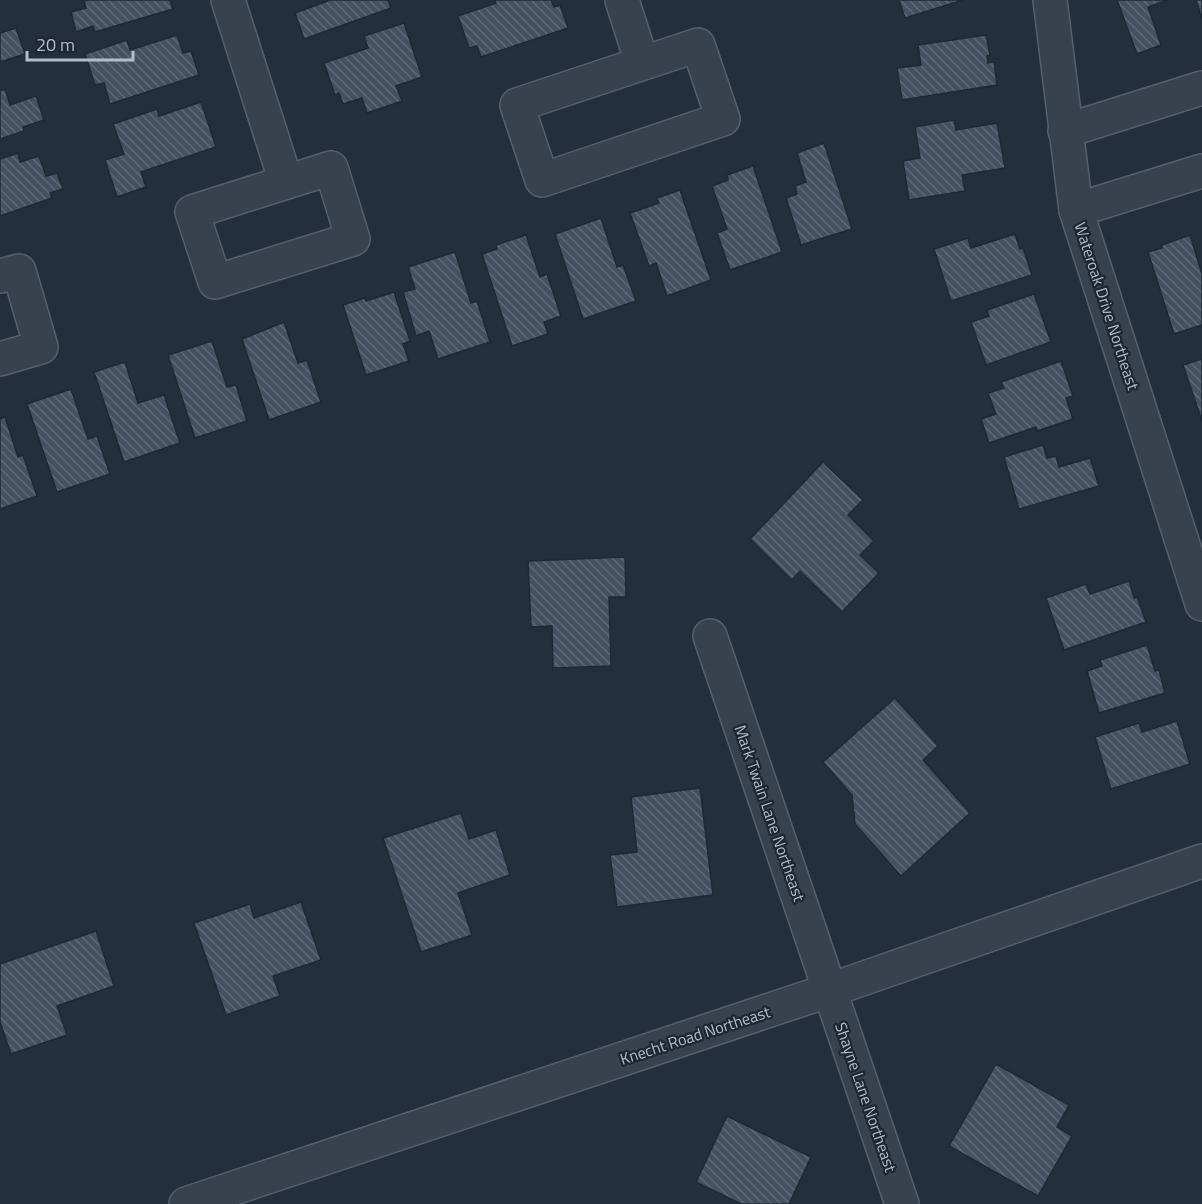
<svg xmlns="http://www.w3.org/2000/svg" width="1202" height="1204" font-family="'Titillium Web',sans-serif">
	<style>
		.building { fill: url(#building-back-hatch); stroke: #1f2835; stroke-width: 1.5 }
		.lines { fill: none; stroke-linecap: round; stroke-linejoin: round }
		.minor-casing { stroke: #565f6c; stroke-width: 36 }
		.minor { stroke: #38414e; stroke-width: 33 }
		.labels { text-anchor: middle; dominant-baseline: central; stroke-width: 4.5; stroke-linejoin: round; paint-order: stroke }
		.street-label { font-size: 16px; fill: #b4bcc9; stroke: #1d2633 }
	</style>
	<defs>
		<pattern id="building-back-hatch" width="6" height="6" patternUnits="userSpaceOnUse" patternTransform="scale(1.5)"><rect width="6" height="6" fill="#455162"/><path d="M-1 5l2 2M0 0l6 6M5-1l2 2" fill="none" stroke="#5d6877"/></pattern>
	</defs>
	<rect width="100%" height="100%" fill="#242f3e"/>
	<g class="building">
		<path d="M 84,0 L 170,0 L 173,9 L 95,32 L 93,26 L 76,32 L 71,12 L 86,8 Z"/>
		<path d="M 327,0 L 388,0 L 391,8 L 304,39 L 295,13 L 328,1 Z"/>
		<path d="M 495,0 L 551,0 L 554,7 L 560,5 L 568,28 L 481,57 L 477,46 L 469,48 L 458,16 L 496,3 Z"/>
		<path d="M 899,0 L 963,0 L 905,18 Z"/>
		<path d="M 1117,0 L 1168,0 L 1148,7 L 1161,45 L 1137,54 Z"/>
		<path d="M 1196,0 L 1202,0 L 1202,19 Z"/>
		<path d="M 404,23 L 422,77 L 396,86 L 402,101 L 367,113 L 362,98 L 343,104 L 339,93 L 335,95 L 324,63 L 368,48 L 364,36 Z"/>
		<path d="M 16,28 L 25,54 L 0,62 L 0,33 Z"/>
		<path d="M 177,35 L 183,53 L 191,51 L 199,75 L 110,104 L 104,83 L 95,85 L 85,54 L 127,40 L 130,50 Z"/>
		<path d="M 986,35 L 990,55 L 987,56 L 988,63 L 994,62 L 997,85 L 902,100 L 897,68 L 921,65 L 918,45 Z"/>
		<path d="M 5,89 L 10,105 L 36,96 L 44,120 L 23,127 L 24,131 L 0,139 L 0,91 Z"/>
		<path d="M 201,102 L 216,147 L 141,172 L 146,187 L 117,197 L 105,160 L 124,154 L 113,124 L 157,109 L 159,116 Z"/>
		<path d="M 954,120 L 956,130 L 997,123 L 1005,168 L 962,175 L 965,191 L 909,200 L 903,161 L 920,158 L 915,127 Z"/>
		<path d="M 824,143 L 852,229 L 801,245 L 786,198 L 797,194 L 795,186 L 806,182 L 797,153 Z"/>
		<path d="M 18,153 L 20,162 L 39,156 L 46,176 L 57,173 L 63,189 L 50,193 L 52,198 L 0,216 L 0,159 Z"/>
		<path d="M 753,166 L 782,252 L 730,270 L 717,233 L 727,229 L 712,186 L 728,180 L 727,175 Z"/>
		<path d="M 680,190 L 711,280 L 667,296 L 656,263 L 649,266 L 630,213 L 659,203 L 657,198 Z"/>
		<path d="M 601,218 L 617,267 L 623,265 L 636,301 L 583,319 L 555,234 Z"/>
		<path d="M 1015,234 L 1020,249 L 1023,248 L 1032,275 L 951,301 L 934,249 L 968,238 L 971,248 Z"/>
		<path d="M 526,235 L 540,277 L 547,274 L 561,316 L 544,322 L 548,334 L 512,346 L 482,254 L 497,249 L 496,245 Z"/>
		<path d="M 1190,235 L 1202,274 L 1202,325 L 1174,334 L 1148,252 L 1162,248 L 1162,245 Z"/>
		<path d="M 455,252 L 471,303 L 477,301 L 490,342 L 438,359 L 429,331 L 416,336 L 403,292 L 415,289 L 408,267 Z"/>
		<path d="M 394,292 L 410,341 L 403,344 L 409,361 L 366,375 L 343,305 L 365,298 L 366,301 Z"/>
		<path d="M 1034,294 L 1051,342 L 986,365 L 971,322 L 989,316 L 987,310 Z"/>
		<path d="M 284,322 L 298,363 L 307,360 L 321,402 L 269,420 L 242,339 Z"/>
		<path d="M 212,341 L 227,387 L 236,385 L 247,421 L 195,438 L 168,355 Z"/>
		<path d="M 1202,359 L 1202,421 L 1183,365 Z"/>
		<path d="M 1061,361 L 1073,396 L 1066,398 L 1073,419 L 1037,431 L 1036,427 L 989,443 L 981,419 L 996,414 L 988,393 L 1004,388 L 1001,382 Z"/>
		<path d="M 125,362 L 138,403 L 164,395 L 180,443 L 124,462 L 94,372 Z"/>
		<path d="M 71,389 L 88,439 L 97,436 L 110,474 L 57,492 L 27,404 Z"/>
		<path d="M 5,417 L 18,457 L 23,455 L 37,496 L 0,509 L 0,419 Z"/>
		<path d="M 1043,445 L 1047,458 L 1056,456 L 1059,467 L 1090,458 L 1099,486 L 1019,509 L 1004,457 Z"/>
		<path d="M 823,462 L 863,500 L 848,515 L 874,541 L 860,555 L 879,573 L 842,612 L 800,571 L 792,580 L 750,539 Z"/>
		<path d="M 625,557 L 626,597 L 609,597 L 611,666 L 553,668 L 552,626 L 531,627 L 528,561 Z"/>
		<path d="M 1129,581 L 1134,598 L 1137,597 L 1146,622 L 1064,650 L 1046,598 L 1086,584 L 1090,594 Z"/>
		<path d="M 1147,645 L 1155,671 L 1159,670 L 1165,693 L 1099,713 L 1087,671 L 1102,666 L 1100,660 Z"/>
		<path d="M 895,698 L 938,746 L 923,760 L 970,813 L 901,876 L 855,824 L 852,795 L 823,762 Z"/>
		<path d="M 1177,721 L 1190,764 L 1111,789 L 1095,737 L 1139,723 L 1142,732 Z"/>
		<path d="M 700,788 L 713,895 L 617,907 L 610,855 L 637,852 L 631,797 Z"/>
		<path d="M 461,813 L 469,839 L 496,830 L 510,875 L 458,893 L 472,935 L 421,952 L 383,838 Z"/>
		<path d="M 301,902 L 321,960 L 273,976 L 280,996 L 226,1015 L 194,923 L 250,904 L 254,918 Z"/>
		<path d="M 96,931 L 114,986 L 57,1006 L 67,1035 L 11,1054 L 0,1022 L 0,964 Z"/>
		<path d="M 996,1064 L 1069,1105 L 1057,1127 L 1072,1136 L 1038,1196 L 949,1146 Z"/>
		<path d="M 727,1116 L 811,1157 L 789,1204 L 741,1204 L 696,1182 Z"/>
	</g>
	<g class="lines">
		<defs>
			<g id="minor">
				<path d="M 228,0 L 286,182"/>
				<path d="M 622,0 L 642,63"/>
				<path d="M 1050,0 L 1076,210 L 1202,604"/>
				<path d="M 698,45 L 723,119 L 542,180 L 517,105 Z"/>
				<path d="M 1065,131 L 1202,88"/>
				<path d="M 331,168 L 353,239 L 215,282 L 192,212 Z"/>
				<path d="M 1076,210 L 1202,171"/>
				<path d="M 0,276 L 19,271 L 41,347 L 0,359"/>
				<path d="M 710,636 L 902,1204"/>
				<path d="M 186,1204 L 830,990 L 1202,861"/>
			</g>
		</defs>
		<use href="#minor" class="minor-casing"/>
		<use href="#minor" class="minor"/>
	</g>
	<g class="labels">
		<g class="street-label">
			<text transform="translate(1107 306) rotate(72)">Wateroak Drive Northeast</text>
			<text transform="translate(770 813) rotate(71)">Mark Twain Lane Northeast</text>
			<text transform="translate(695 1035) rotate(-18)">Knecht Road Northeast</text>
			<text transform="translate(866 1097) rotate(71)">Shayne Lane Northeast</text>
		</g>
	</g>
	<path d="M27 51v9h106v-9" fill="none" stroke="#b4bcc9" stroke-width="3"/>
	<text x="36" y="51" font-size="18" fill="#b4bcc9" stroke="#1d2633" stroke-width="4.5" paint-order="stroke">20 m</text>
</svg>
